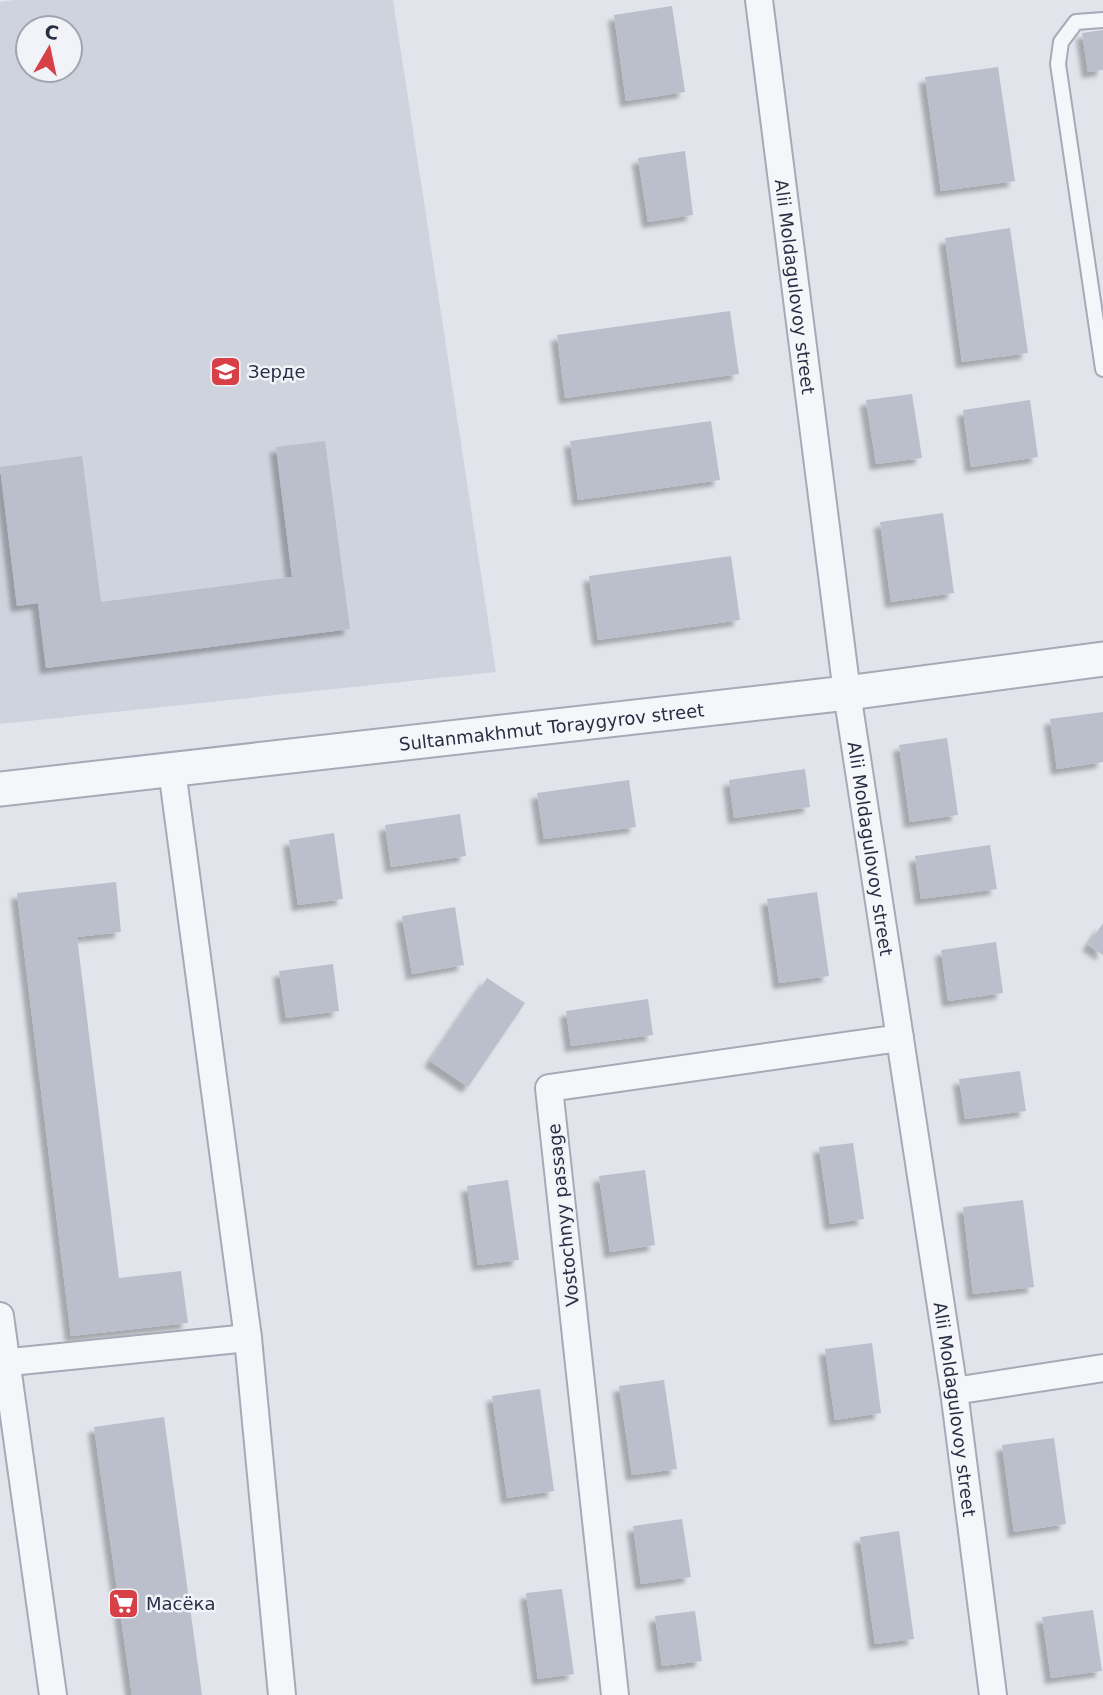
<svg xmlns="http://www.w3.org/2000/svg" width="1103" height="1695" font-family="'DejaVu Sans',sans-serif">
	<style>
		.built { fill: #cfd3dd; fill-rule: evenodd }
		.building { fill: #bbbfcb; filter: url(#shadow) }
		.lines { fill: none; stroke-linecap: round; stroke-linejoin: round }
		.service-casing { stroke: #a6aab6; stroke-width: 18 }
		.minor-casing { stroke: #a6aab6; stroke-width: 30 }
		.tertiary-casing { stroke: #a6aab6; stroke-width: 37 }
		.service { stroke: #f5f6f9; stroke-width: 14 }
		.minor { stroke: #f5f6f9; stroke-width: 26 }
		.tertiary { stroke: #f5f6f9; stroke-width: 33 }
		.labels { text-anchor: middle; dominant-baseline: central; stroke-width: 5; stroke-linejoin: round; paint-order: stroke }
		.street-label { font-size: 18px; fill: #282f44; stroke: #f1f3f8 }
		.poi-label { font-size: 18px; fill: #282f44; stroke: #f1f3f8; text-anchor: start }
	</style>
	<defs>
		<filter id="shadow"><feDropShadow dx="-6" dy="6" stdDeviation="2" flood-color="#0004"/></filter>
	</defs>
	<rect width="100%" height="100%" fill="#e1e4eb"/>
	<path class="built" d="M 15,0 L 393,0 L 496,672 L 0,724 L 0,2 ZM 28,28 L 70,28 L 70,70 L 28,70 Z"/>
	<g class="building">
		<path d="M 672,6 L 685,92 L 626,101 L 614,15 Z"/>
		<path d="M 1103,30 L 1103,70 L 1088,72 L 1082,33 Z"/>
		<path d="M 998,67 L 1015,181 L 941,191 L 925,77 Z"/>
		<path d="M 685,151 L 693,215 L 648,222 L 638,158 Z"/>
		<path d="M 1010,228 L 1028,353 L 962,362 L 945,238 Z"/>
		<path d="M 730,311 L 739,374 L 565,398 L 557,335 Z"/>
		<path d="M 912,394 L 922,458 L 876,464 L 866,400 Z"/>
		<path d="M 1030,400 L 1038,457 L 971,467 L 963,410 Z"/>
		<path d="M 711,421 L 720,480 L 578,500 L 570,441 Z"/>
		<path d="M 325,441 L 350,629 L 46,668 L 38,603 L 17,606 L 0,467 L 82,456 L 101,602 L 292,577 L 276,447 Z"/>
		<path d="M 943,513 L 954,593 L 891,602 L 880,522 Z"/>
		<path d="M 731,556 L 740,620 L 598,640 L 589,576 Z"/>
		<path d="M 1103,712 L 1103,762 L 1057,769 L 1050,719 Z"/>
		<path d="M 947,738 L 958,815 L 910,822 L 899,745 Z"/>
		<path d="M 805,769 L 810,807 L 734,818 L 729,780 Z"/>
		<path d="M 629,780 L 636,827 L 544,839 L 537,793 Z"/>
		<path d="M 460,814 L 466,856 L 391,867 L 385,825 Z"/>
		<path d="M 334,833 L 343,899 L 298,905 L 289,840 Z"/>
		<path d="M 990,845 L 997,889 L 921,899 L 915,856 Z"/>
		<path d="M 116,882 L 121,932 L 77,937 L 119,1278 L 181,1271 L 188,1323 L 71,1336 L 17,893 Z"/>
		<path d="M 817,892 L 829,976 L 779,983 L 767,899 Z"/>
		<path d="M 455,907 L 464,965 L 412,974 L 402,916 Z"/>
		<path d="M 1103,923 L 1103,955 L 1088,945 Z"/>
		<path d="M 996,942 L 1003,993 L 948,1001 L 941,950 Z"/>
		<path d="M 333,964 L 339,1011 L 286,1018 L 279,971 Z"/>
		<path d="M 487,978 L 525,1003 L 468,1087 L 430,1061 Z"/>
		<path d="M 648,999 L 653,1035 L 571,1046 L 566,1011 Z"/>
		<path d="M 1020,1071 L 1026,1111 L 965,1119 L 959,1079 Z"/>
		<path d="M 853,1143 L 864,1219 L 830,1224 L 819,1147 Z"/>
		<path d="M 645,1170 L 655,1245 L 610,1252 L 599,1176 Z"/>
		<path d="M 508,1180 L 519,1260 L 478,1265 L 467,1186 Z"/>
		<path d="M 1023,1200 L 1034,1287 L 973,1294 L 963,1207 Z"/>
		<path d="M 872,1343 L 881,1413 L 835,1420 L 825,1349 Z"/>
		<path d="M 664,1380 L 677,1469 L 632,1475 L 619,1386 Z"/>
		<path d="M 540,1389 L 554,1491 L 507,1498 L 492,1396 Z"/>
		<path d="M 164,1417 L 202,1695 L 132,1695 L 94,1427 Z"/>
		<path d="M 1054,1438 L 1066,1524 L 1014,1532 L 1002,1445 Z"/>
		<path d="M 682,1519 L 691,1577 L 641,1584 L 633,1526 Z"/>
		<path d="M 899,1531 L 914,1639 L 875,1644 L 860,1537 Z"/>
		<path d="M 562,1589 L 574,1674 L 538,1679 L 526,1593 Z"/>
		<path d="M 1093,1610 L 1102,1671 L 1051,1678 L 1042,1617 Z"/>
		<path d="M 695,1611 L 702,1661 L 662,1666 L 655,1616 Z"/>
	</g>
	<g class="lines">
		<defs>
			<path id="service" d="M 1103,20 L 1076,22 L 1061,42 L 1058,64 L 1103,369"/>
			<g id="minor">
				<path id="s1" d="M 759,0 L 847,693 L 954,1391 L 993,1695"/>
				<path d="M 172,770 L 248,1338 L 282,1695"/>
				<path d="M 0,1316 L 53,1695"/>
				<path d="M 0,1363 L 248,1338"/>
				<path d="M 954,1391 L 1103,1368"/>
				<path d="M 615,1695 L 549,1088 L 900,1038"/>
			</g>
			<g id="tertiary">
				<path id="s2" d="M 0,789 L 847,693 L 1103,659"/>
			</g>
		</defs>
		<use href="#service" class="service-casing"/>
		<use href="#minor" class="minor-casing"/>
		<use href="#tertiary" class="tertiary-casing"/>
		<use href="#service" class="service"/>
		<use href="#minor" class="minor"/>
		<use href="#tertiary" class="tertiary"/>
	</g>
	<defs>
		<symbol id="school-square" viewBox="-11 -11 22 22"><rect x="-9" y="-9" width="18" height="18" rx="4" fill="#d74046" stroke="#f1f3f8"/><path d="M0-5L7-2L0 1L-7-2ZM-4 1L0 2.5L4 1V4Q0 6-4 4Z" fill="#fff"/></symbol>
		<symbol id="supermarket-square" viewBox="-11 -11 22 22"><rect x="-9" y="-9" width="18" height="18" rx="4" fill="#d74046" stroke="#f1f3f8"/><path d="M-6-5.5h2.5l.6 2H6L4.5 2H-2.5L-4.4-4H-6ZM-1.5 3.2a1.3 1.3 0 1 0 .1 0ZM3 3.2a1.3 1.3 0 1 0 .1 0Z" fill="#fff"/></symbol>
	</defs>
	<g fill-rule="evenodd">
		<use href="#school-square" x="208" y="354" width="35" height="35"/>
		<use href="#supermarket-square" x="106" y="1586" width="35" height="35"/>
	</g>
	<g class="labels">
		<g class="street-label">
			<text stroke="none"><textPath href="#s1" startOffset="289">Alii Moldagulovoy street</textPath></text>
			<text stroke="none"><textPath href="#s2" startOffset="555">Sultanmakhmut Toraygyrov street</textPath></text>
			<text stroke="none"><textPath href="#s1" startOffset="856">Alii Moldagulovoy street</textPath></text>
			<text transform="translate(563 1215) rotate(-96)">Vostochnyy passage</text>
			<text stroke="none"><textPath href="#s1" startOffset="1423">Alii Moldagulovoy street</textPath></text>
		</g>
		<g class="poi-label">
			<text x="248" y="371">Зерде</text>
			<text x="146" y="1603">Масёка</text>
		</g>
	</g>
	<g transform="translate(49 49) rotate(9)"><circle r="33" fill="#f1f3f8" stroke="#a1a5b0" stroke-width="2"/>
	<path d="M0-5L12 26L0 18L-12 26Z" fill="#d74046"/>
	<text y="-10" font-size="19" font-weight="bold" text-anchor="middle" fill="#282f44">С</text>
	</g>
</svg>
